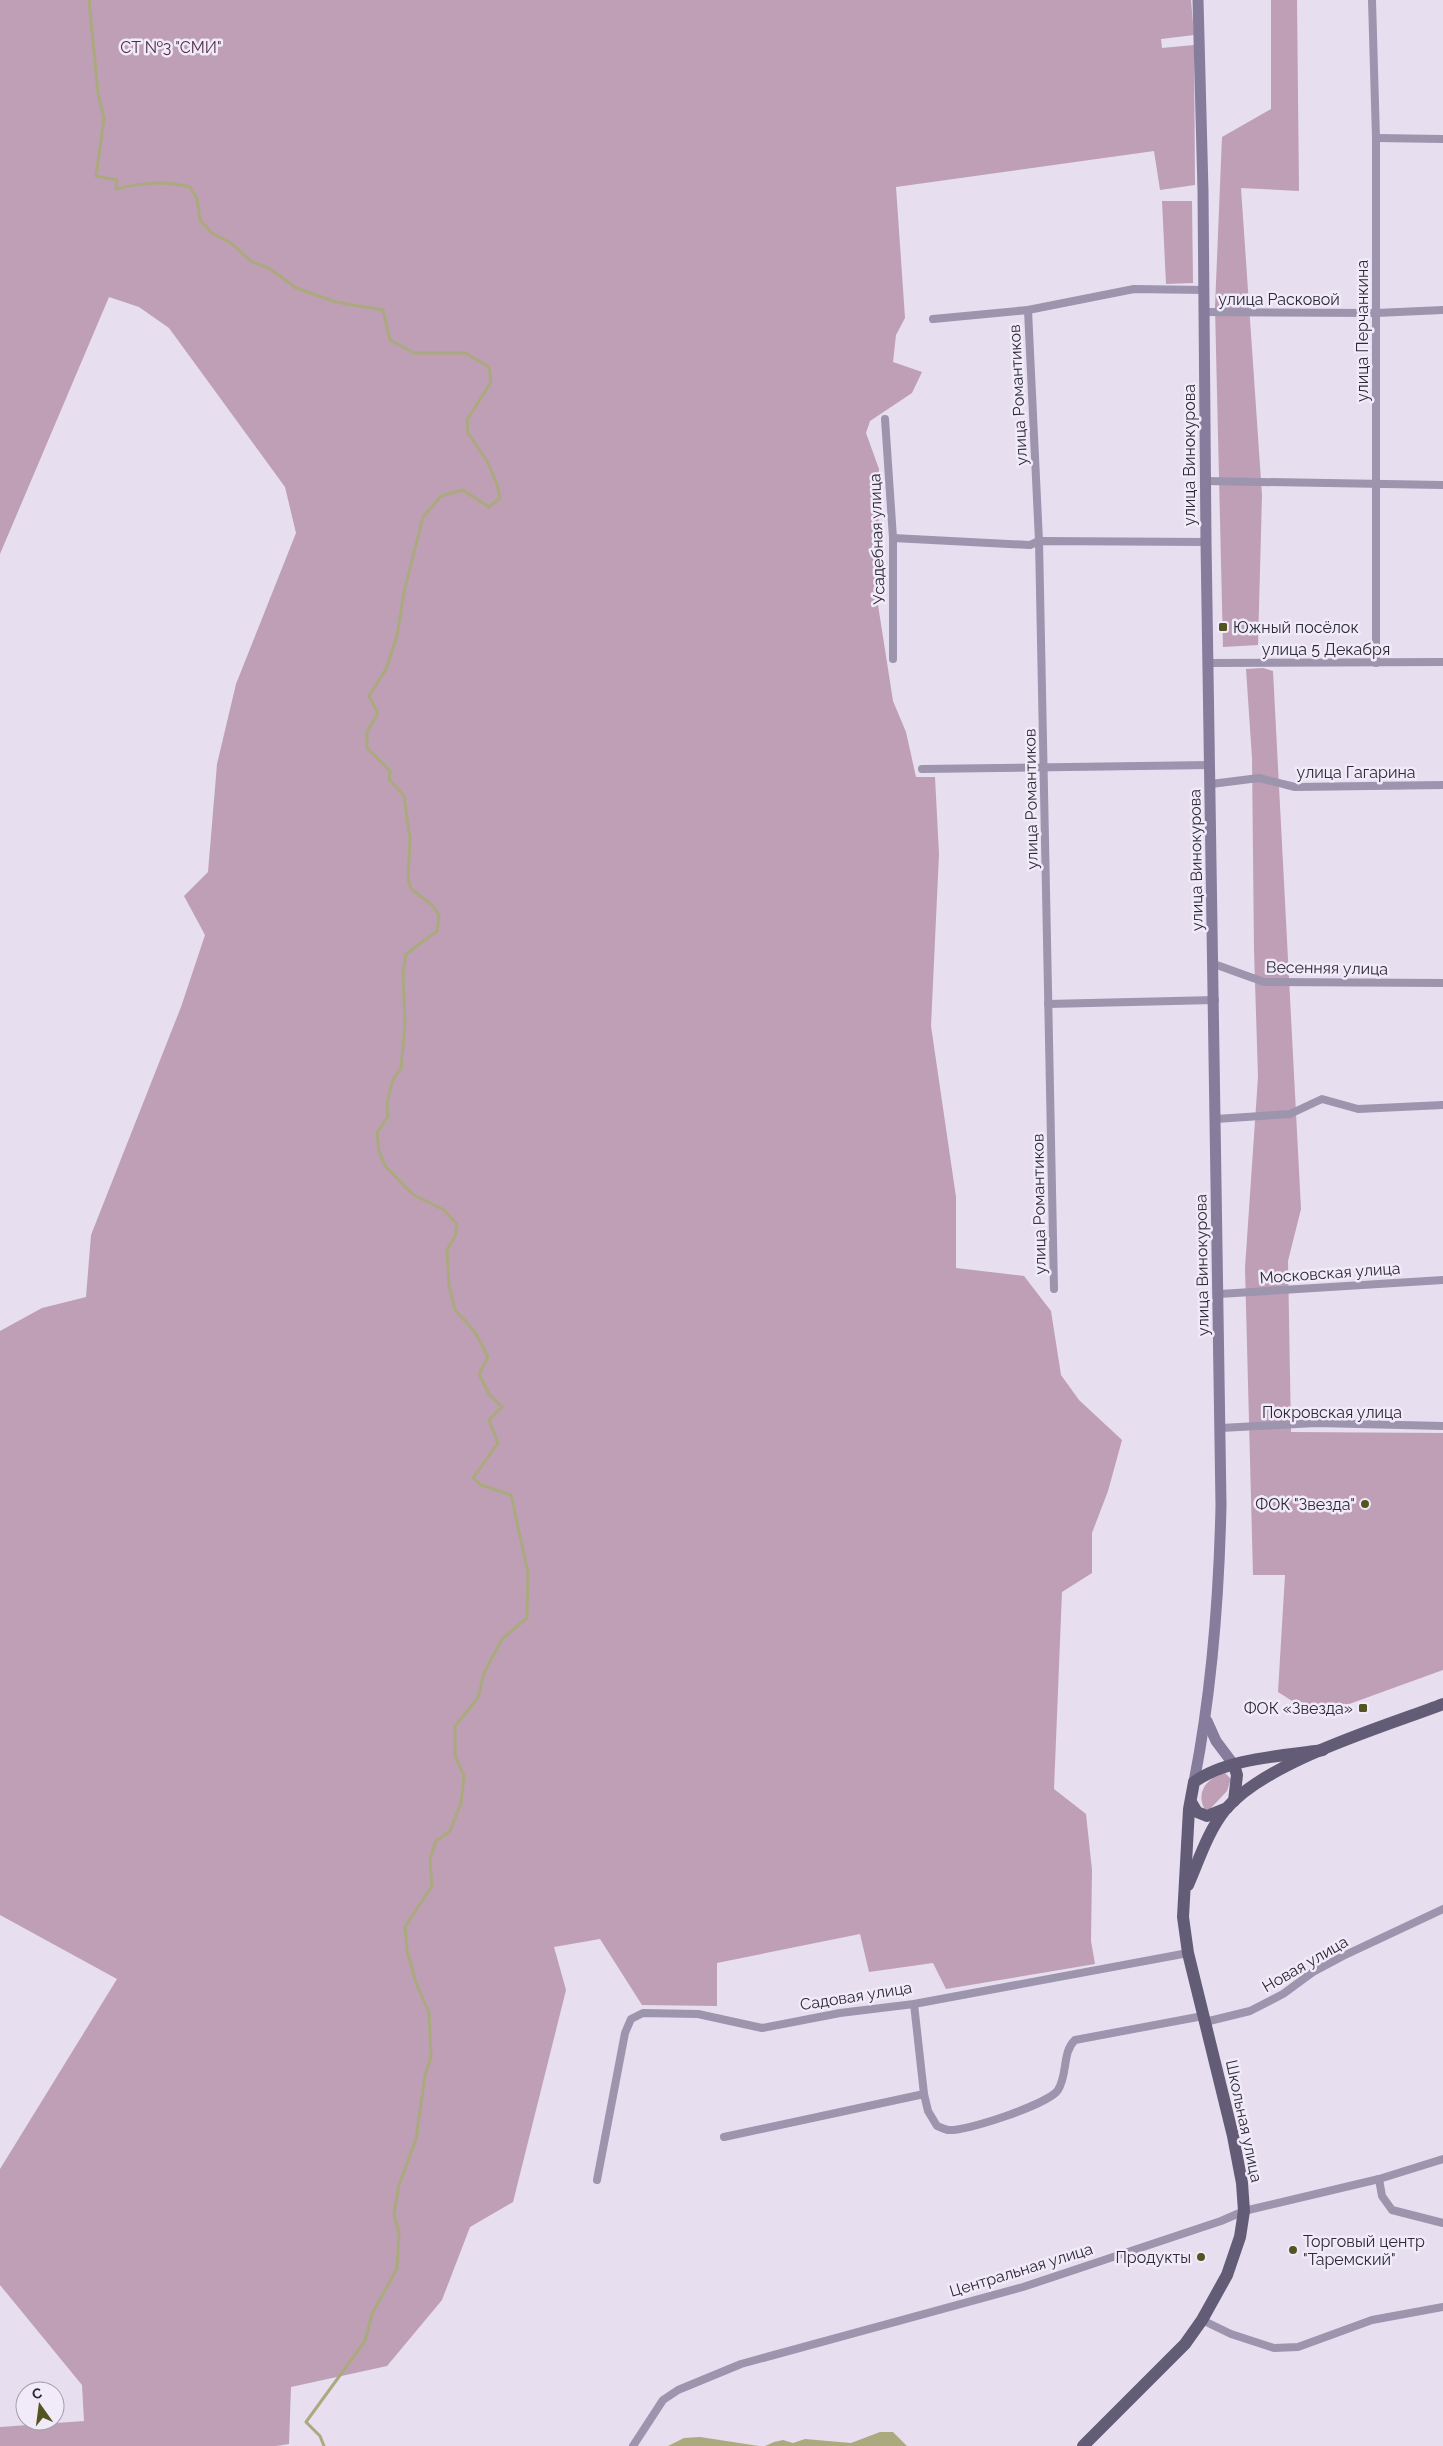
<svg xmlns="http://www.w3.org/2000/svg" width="1443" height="2446" font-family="Raleway,sans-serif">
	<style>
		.green { fill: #be9fb5 }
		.water { fill: #abaa7f }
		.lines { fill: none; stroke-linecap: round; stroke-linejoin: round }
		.stream { stroke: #abaa7f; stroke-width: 3 }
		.minor { stroke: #9d94ad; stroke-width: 8 }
		.secondary { stroke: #867c9b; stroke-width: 11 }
		.primary { stroke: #635c76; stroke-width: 12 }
		.poi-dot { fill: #535422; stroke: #f1eaf8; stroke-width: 2 }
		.labels { text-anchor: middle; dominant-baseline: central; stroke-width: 5; stroke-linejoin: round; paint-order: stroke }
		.park-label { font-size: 16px; fill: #522f47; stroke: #f1eaf8 }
		.street-label { font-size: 16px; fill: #2d2936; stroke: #f1eaf8 }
		.poi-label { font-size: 16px; fill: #2d2936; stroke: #f1eaf8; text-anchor: end }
	</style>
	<rect width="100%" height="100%" fill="#e7def0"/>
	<g class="green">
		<path d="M 0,0 L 1191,0 L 1194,35 L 1161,39 L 1162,48 L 1194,45 L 1195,185 L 1160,190 L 1154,151 L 896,187 L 905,318 L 896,335 L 893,362 L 922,372 L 912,393 L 870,421 L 866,433 L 879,469 L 878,605 L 893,701 L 906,732 L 916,777 L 935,777 L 939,854 L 931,1026 L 956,1197 L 956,1268 L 1024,1276 L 1051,1311 L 1061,1375 L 1079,1400 L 1122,1440 L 1108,1491 L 1092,1533 L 1092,1573 L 1062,1592 L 1054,1789 L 1086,1814 L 1092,1870 L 1091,1941 L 1095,1964 L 946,1989 L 933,1963 L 869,1972 L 860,1934 L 717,1963 L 717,2006 L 642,2005 L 600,1939 L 554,1947 L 566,1990 L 513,2202 L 470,2227 L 442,2300 L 387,2366 L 291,2387 L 289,2444 L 276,2446 L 0,2446 L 0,2427 L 84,2421 L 82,2385 L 0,2285 L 0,2169 L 117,1979 L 0,1915 L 0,1331 L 42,1308 L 86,1297 L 91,1235 L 181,1007 L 205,935 L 184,896 L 208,872 L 217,764 L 236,684 L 296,533 L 285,487 L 169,328 L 139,307 L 109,297 L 0,554 Z"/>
		<path d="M 1271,0 L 1297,0 L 1299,191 L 1241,188 L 1262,495 L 1258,645 L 1223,647 L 1215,307 L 1222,137 L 1271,109 Z"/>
		<path d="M 1162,201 L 1192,201 L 1193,283 L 1166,284 Z"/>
		<path d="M 1263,668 L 1273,671 L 1301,1209 L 1288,1261 L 1291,1432 L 1443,1433 L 1443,1670 L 1316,1716 L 1278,1692 L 1285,1575 L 1253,1575 L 1245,1268 L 1258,1077 L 1254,950 L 1252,758 L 1246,669 Z"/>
		<path d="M 1225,1773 L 1231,1779 L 1227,1791 L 1210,1809 L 1205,1810 C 1195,1792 1207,1778 1225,1773 Z"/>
	</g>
	<g class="water">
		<path d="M 880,2432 L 893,2432 L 907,2446 L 765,2446 L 774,2442 L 783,2440 L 793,2443 L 805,2439 L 851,2443 Z"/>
		<path d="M 700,2437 L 759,2446 L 668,2446 L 684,2438 Z"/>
	</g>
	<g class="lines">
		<path class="stream" d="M 89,0 L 98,93 L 104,119 L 96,176 L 117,180 L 116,189 C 142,183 163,180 190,187 L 197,199 L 200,220 L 212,233 L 231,243 L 252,262 L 269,268 L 296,288 L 336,302 L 383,310 L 390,340 L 414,353 L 465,353 L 489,367 L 491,382 L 467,420 L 468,433 L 487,461 L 497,484 L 500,498 L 489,507 L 463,490 L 441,496 L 423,517 L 404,592 L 397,636 L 386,669 L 369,696 L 378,713 L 367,732 L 367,748 L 390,771 L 389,779 L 404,796 L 410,839 L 408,879 L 411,889 L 433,906 L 439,916 L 437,931 L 406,954 L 403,973 L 405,1023 L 401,1069 L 393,1079 L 387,1103 L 388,1116 L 377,1133 L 379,1151 L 385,1166 L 412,1194 L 444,1210 L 457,1224 L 455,1236 L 447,1250 L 449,1285 L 455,1310 L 475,1332 L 488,1357 L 479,1374 L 489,1394 L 502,1407 L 489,1420 L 498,1443 L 473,1478 L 481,1485 L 511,1495 L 528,1573 L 527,1618 L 502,1639 L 484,1673 L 478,1698 L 455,1726 L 455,1755 L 464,1776 L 461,1803 L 450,1831 L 436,1841 L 430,1859 L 432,1886 L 405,1927 L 407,1950 L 416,1983 L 429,2012 L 431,2057 L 425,2075 L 416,2139 L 399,2185 L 394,2214 L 399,2233 L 397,2268 L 372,2314 L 365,2341 L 306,2422 L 320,2436 L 324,2446"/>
		<g class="minor">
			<path d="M 1372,0 L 1376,138 L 1376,663"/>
			<path d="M 1376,138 L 1443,139"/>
			<path d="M 1028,310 L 1039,541 L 1054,1289"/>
			<path d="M 1204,312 L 1376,313 L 1443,310"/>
			<path d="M 933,319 L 1028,310 L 1134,289 L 1204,290"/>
			<path d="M 885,419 L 893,538 L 893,659"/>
			<path d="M 1205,481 L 1443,485"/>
			<path d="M 893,538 L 1030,545 L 1039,541 L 1206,542"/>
			<path d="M 1209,663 L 1443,662"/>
			<path d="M 922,769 L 1210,765"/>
			<path d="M 1211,784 L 1259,778 L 1295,787 L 1443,785"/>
			<path d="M 1214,964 L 1264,982 L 1443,983"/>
			<path d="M 1048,1004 L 1215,1000"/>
			<path d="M 1216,1119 L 1290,1114 L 1322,1099 L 1358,1109 L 1443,1105"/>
			<path d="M 1219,1294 L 1443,1280"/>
			<path d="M 1221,1428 L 1316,1423 L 1443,1426"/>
			<path d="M 914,2004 L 924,2094"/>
			<path d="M 1205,2022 L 1250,2011 L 1283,1994 L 1313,1972 L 1343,1956 L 1443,1909"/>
			<path d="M 724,2137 L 924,2094 L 928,2111 L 937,2126 C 940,2127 944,2129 948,2130 C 965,2132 1049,2104 1058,2090 C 1068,2074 1062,2052 1075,2040 L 1203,2016"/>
			<path d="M 1379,2179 L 1382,2196 L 1392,2210 L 1443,2223"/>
			<path d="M 597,2180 L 625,2033 L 631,2019 L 643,2013 L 698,2014 L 762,2028 L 840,2013 L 914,2004 L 1188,1953"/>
			<path d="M 1202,2320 L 1231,2334 L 1274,2348 L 1298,2347 L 1372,2320 L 1443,2307"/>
			<path d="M 633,2446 L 663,2400 L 678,2390 L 741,2364 L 1023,2287 L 1221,2221 L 1244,2211 L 1379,2179 L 1443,2159"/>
		</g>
		<g class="secondary">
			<path d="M 1207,1721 L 1216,1741 L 1234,1765"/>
			<path d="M 1194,1782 C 1212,1690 1219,1599 1221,1505 L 1206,542 L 1203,191 L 1198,0"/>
		</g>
		<g class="primary">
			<path d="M 1234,1801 L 1237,1775 L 1234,1765"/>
			<path d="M 1191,1802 L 1197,1812 L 1207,1816 L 1227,1808"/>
			<path d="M 1188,1885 C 1199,1860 1208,1831 1225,1810 C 1266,1761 1383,1727 1443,1704"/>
			<path d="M 1083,2446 L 1185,2344 L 1202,2320 L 1227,2275 L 1240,2237 L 1244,2211 L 1242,2183 L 1233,2136 L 1188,1953 L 1183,1917 L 1189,1809 L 1194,1782 C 1227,1758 1283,1756 1323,1750"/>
		</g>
	</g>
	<g class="poi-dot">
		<rect x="1218" y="622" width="10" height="10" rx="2.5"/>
		<circle cx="1365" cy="1504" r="5"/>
		<rect x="1358" y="1703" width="10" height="10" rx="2.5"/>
		<circle cx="1293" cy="2250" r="5"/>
		<circle cx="1201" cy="2257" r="5"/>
	</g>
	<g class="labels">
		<g class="park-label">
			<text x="171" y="47">СТ №3 "СМИ"</text>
		</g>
		<g class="street-label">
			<text x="1279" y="299">улица Расковой</text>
			<text transform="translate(1362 331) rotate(-90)">улица Перчанкина</text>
			<text transform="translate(1018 395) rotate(-93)">улица Романтиков</text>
			<text transform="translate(1189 455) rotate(-90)">улица Винокурова</text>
			<text transform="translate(877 539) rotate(-92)">Усадебная улица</text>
			<text x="1326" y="649">улица 5 Декабря</text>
			<text x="1356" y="772">улица Гагарина</text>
			<text transform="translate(1031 799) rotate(-91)">улица Романтиков</text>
			<text transform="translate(1196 860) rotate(-91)">улица Винокурова</text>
			<text transform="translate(1327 968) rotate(1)">Весенняя улица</text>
			<text transform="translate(1039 1204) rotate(-91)">улица Романтиков</text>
			<text transform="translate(1202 1265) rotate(-91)">улица Винокурова</text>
			<text transform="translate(1330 1273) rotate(-4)">Московская улица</text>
			<text x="1332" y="1412">Покровская улица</text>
			<text transform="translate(1305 1964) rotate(-30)">Новая улица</text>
			<text transform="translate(856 1996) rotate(-9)">Садовая улица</text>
			<text transform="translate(1244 2121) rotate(78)">Школьная улица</text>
			<text transform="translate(1021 2270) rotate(-17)">Центральная улица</text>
		</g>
		<g class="poi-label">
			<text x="1233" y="627" text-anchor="start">Южный посёлок</text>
			<text x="1355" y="1504">ФОК "Звезда"</text>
			<text x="1353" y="1708">ФОК «Звезда»</text>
			<text x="1303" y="2241" text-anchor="start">Торговый центр<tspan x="1303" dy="18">"Таремский"</tspan></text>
			<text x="1191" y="2257">Продукты</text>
		</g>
	</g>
	<g transform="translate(40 2406) rotate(346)"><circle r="24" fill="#f1eaf8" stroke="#a39daa"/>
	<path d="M0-4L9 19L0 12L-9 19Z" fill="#535422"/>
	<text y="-8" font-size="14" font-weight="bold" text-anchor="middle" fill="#2d2936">С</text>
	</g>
</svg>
